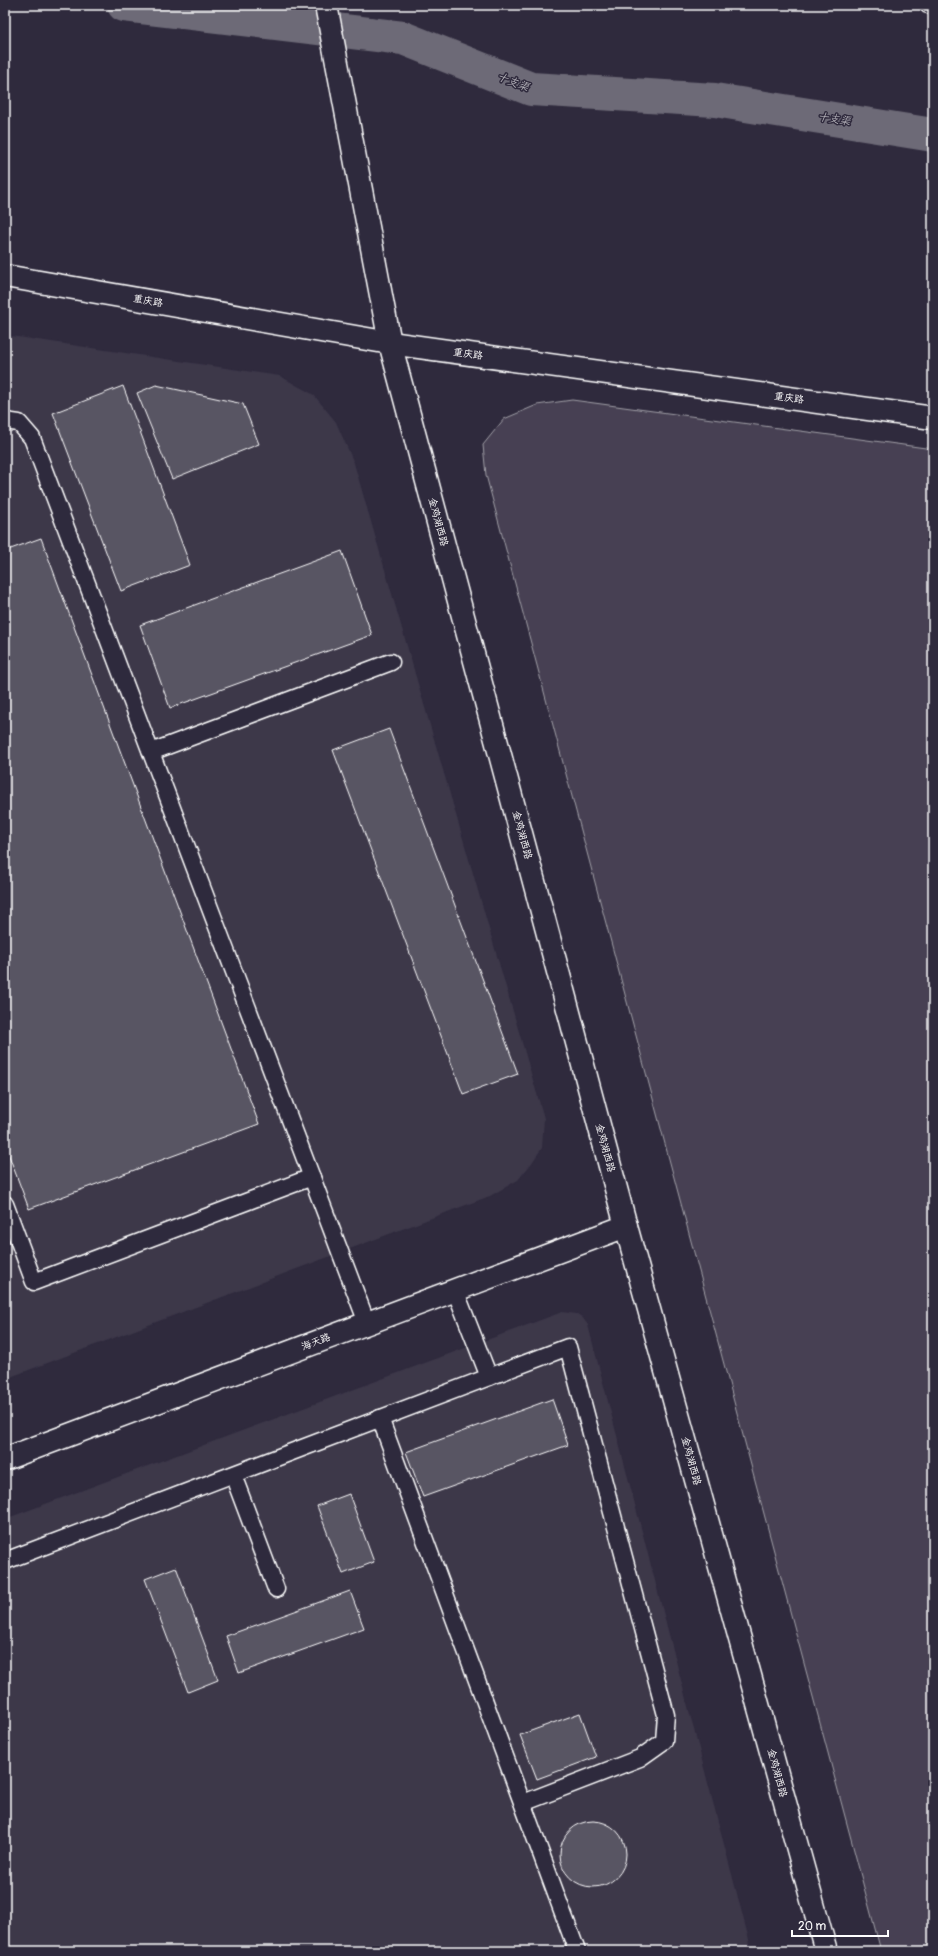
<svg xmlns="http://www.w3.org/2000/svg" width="938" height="1956" font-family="Pangolin,'LXGW WenKai TC',sans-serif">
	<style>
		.built { fill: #3c3749 }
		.green { fill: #464152; stroke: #a2a0a8 }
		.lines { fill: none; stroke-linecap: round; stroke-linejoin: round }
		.canal { stroke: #6d6a77; stroke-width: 34 }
		.building { fill: #595564; stroke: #fff }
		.lane-casing { stroke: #fff; stroke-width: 19 }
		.street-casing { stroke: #fff; stroke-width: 25 }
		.secondary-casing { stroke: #fff; stroke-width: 25 }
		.lane { stroke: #2f2a3d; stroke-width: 16 }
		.street { stroke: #2f2a3d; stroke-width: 22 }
		.secondary { stroke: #2f2a3d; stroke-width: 22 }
		.labels { text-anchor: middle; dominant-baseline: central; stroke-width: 3; stroke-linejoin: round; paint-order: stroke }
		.street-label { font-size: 10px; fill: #fff; stroke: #2f2a3d }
		.water-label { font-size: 11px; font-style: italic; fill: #b6b4bb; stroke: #2f2a3d }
	</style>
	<rect width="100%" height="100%" fill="#2f2a3d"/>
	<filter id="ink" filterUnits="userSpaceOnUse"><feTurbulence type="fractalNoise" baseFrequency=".025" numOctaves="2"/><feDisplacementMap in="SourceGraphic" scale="8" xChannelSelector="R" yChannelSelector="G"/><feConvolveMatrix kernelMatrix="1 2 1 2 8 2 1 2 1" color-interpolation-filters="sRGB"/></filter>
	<g filter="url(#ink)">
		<g class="built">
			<path d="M 5,335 L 280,376 L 314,395 L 336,422 L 354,463 L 544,1118 L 542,1148 L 531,1164 L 518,1180 L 490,1196 L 5,1379 Z"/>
			<path d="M 562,1312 L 577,1314 L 582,1317 L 588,1325 L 752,1951 L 5,1951 L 5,1519 Z"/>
		</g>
		<path class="green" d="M 572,400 L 933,449 L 933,1951 L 881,1951 L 486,475 L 483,445 L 504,419 L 537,405 Z"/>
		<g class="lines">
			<path class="canal" d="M 124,5 L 403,38 L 531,89 L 715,100 L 933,135"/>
		</g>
		<g class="building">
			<path d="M 156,385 L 243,404 L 259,444 L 172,479 L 137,393 Z"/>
			<path d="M 123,386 L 190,565 L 121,591 L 53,413 Z"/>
			<path d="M 41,538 L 259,1124 L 29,1209 L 5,1145 L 5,551 Z"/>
			<path d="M 342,551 L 372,635 L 170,708 L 140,625 Z"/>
			<path d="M 389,729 L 518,1074 L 463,1094 L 333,750 Z"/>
			<path d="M 552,1399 L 568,1445 L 423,1497 L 406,1452 Z"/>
			<path d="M 349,1494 L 374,1562 L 343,1574 L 317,1506 Z"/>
			<path d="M 176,1567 L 218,1680 L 188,1692 L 145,1579 Z"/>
			<path d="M 350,1591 L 364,1628 L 239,1673 L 226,1636 Z"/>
			<path d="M 580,1713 L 596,1757 L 537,1779 L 520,1735 Z"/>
			<circle cx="593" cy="1854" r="33"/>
		</g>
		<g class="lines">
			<defs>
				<g id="lane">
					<path d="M 928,5 L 933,6"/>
					<path d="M 5,421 L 19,423 L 32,438 L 367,1323"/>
					<path d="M 151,752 L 391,662"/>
					<path d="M 5,1204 L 34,1282 L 312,1177"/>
					<path d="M 455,1290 L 489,1377"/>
					<path d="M 380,1418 L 577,1951"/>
					<path d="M 233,1475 L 276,1589"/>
					<path d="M 5,1561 L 568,1347 L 666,1715 L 664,1741 L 640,1758 L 523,1803"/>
				</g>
				<path id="street" d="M 5,1459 L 626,1226"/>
				<g id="secondary">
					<path d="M 326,5 L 390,343 L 626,1226 L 826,1951"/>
					<path d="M 5,276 L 390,343 L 933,418"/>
				</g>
			</defs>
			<use href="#lane" class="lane-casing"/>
			<use href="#street" class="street-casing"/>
			<use href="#secondary" class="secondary-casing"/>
			<use href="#lane" class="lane"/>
			<use href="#street" class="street"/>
			<use href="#secondary" class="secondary"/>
		</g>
	</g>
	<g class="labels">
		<g class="street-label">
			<text transform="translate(148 301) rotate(10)">重庆路</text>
			<text transform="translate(468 354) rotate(8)">重庆路</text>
			<text transform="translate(789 398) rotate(8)">重庆路</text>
			<text transform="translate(438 522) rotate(75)">金鸡湖西路</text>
			<text transform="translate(522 835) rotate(75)">金鸡湖西路</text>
			<text transform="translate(605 1148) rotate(75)">金鸡湖西路</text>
			<text transform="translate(316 1342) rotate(-21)">海天路</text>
			<text transform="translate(691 1461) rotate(75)">金鸡湖西路</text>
			<text transform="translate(777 1773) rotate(75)">金鸡湖西路</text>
		</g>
		<g class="water-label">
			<text transform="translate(513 82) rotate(21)">十支渠</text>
			<text transform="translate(834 119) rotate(9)">十支渠</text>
		</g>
	</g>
	<rect width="938" height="1956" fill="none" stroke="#2f2a3d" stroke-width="20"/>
	<rect x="10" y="10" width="918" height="1936" fill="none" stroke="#fff" stroke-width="1.5" filter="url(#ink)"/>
	<path d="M792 1930v6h96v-6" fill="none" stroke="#ffffff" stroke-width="2"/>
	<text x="798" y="1930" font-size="12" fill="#ffffff" stroke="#2f2a3d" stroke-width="3" paint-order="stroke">20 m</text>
</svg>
